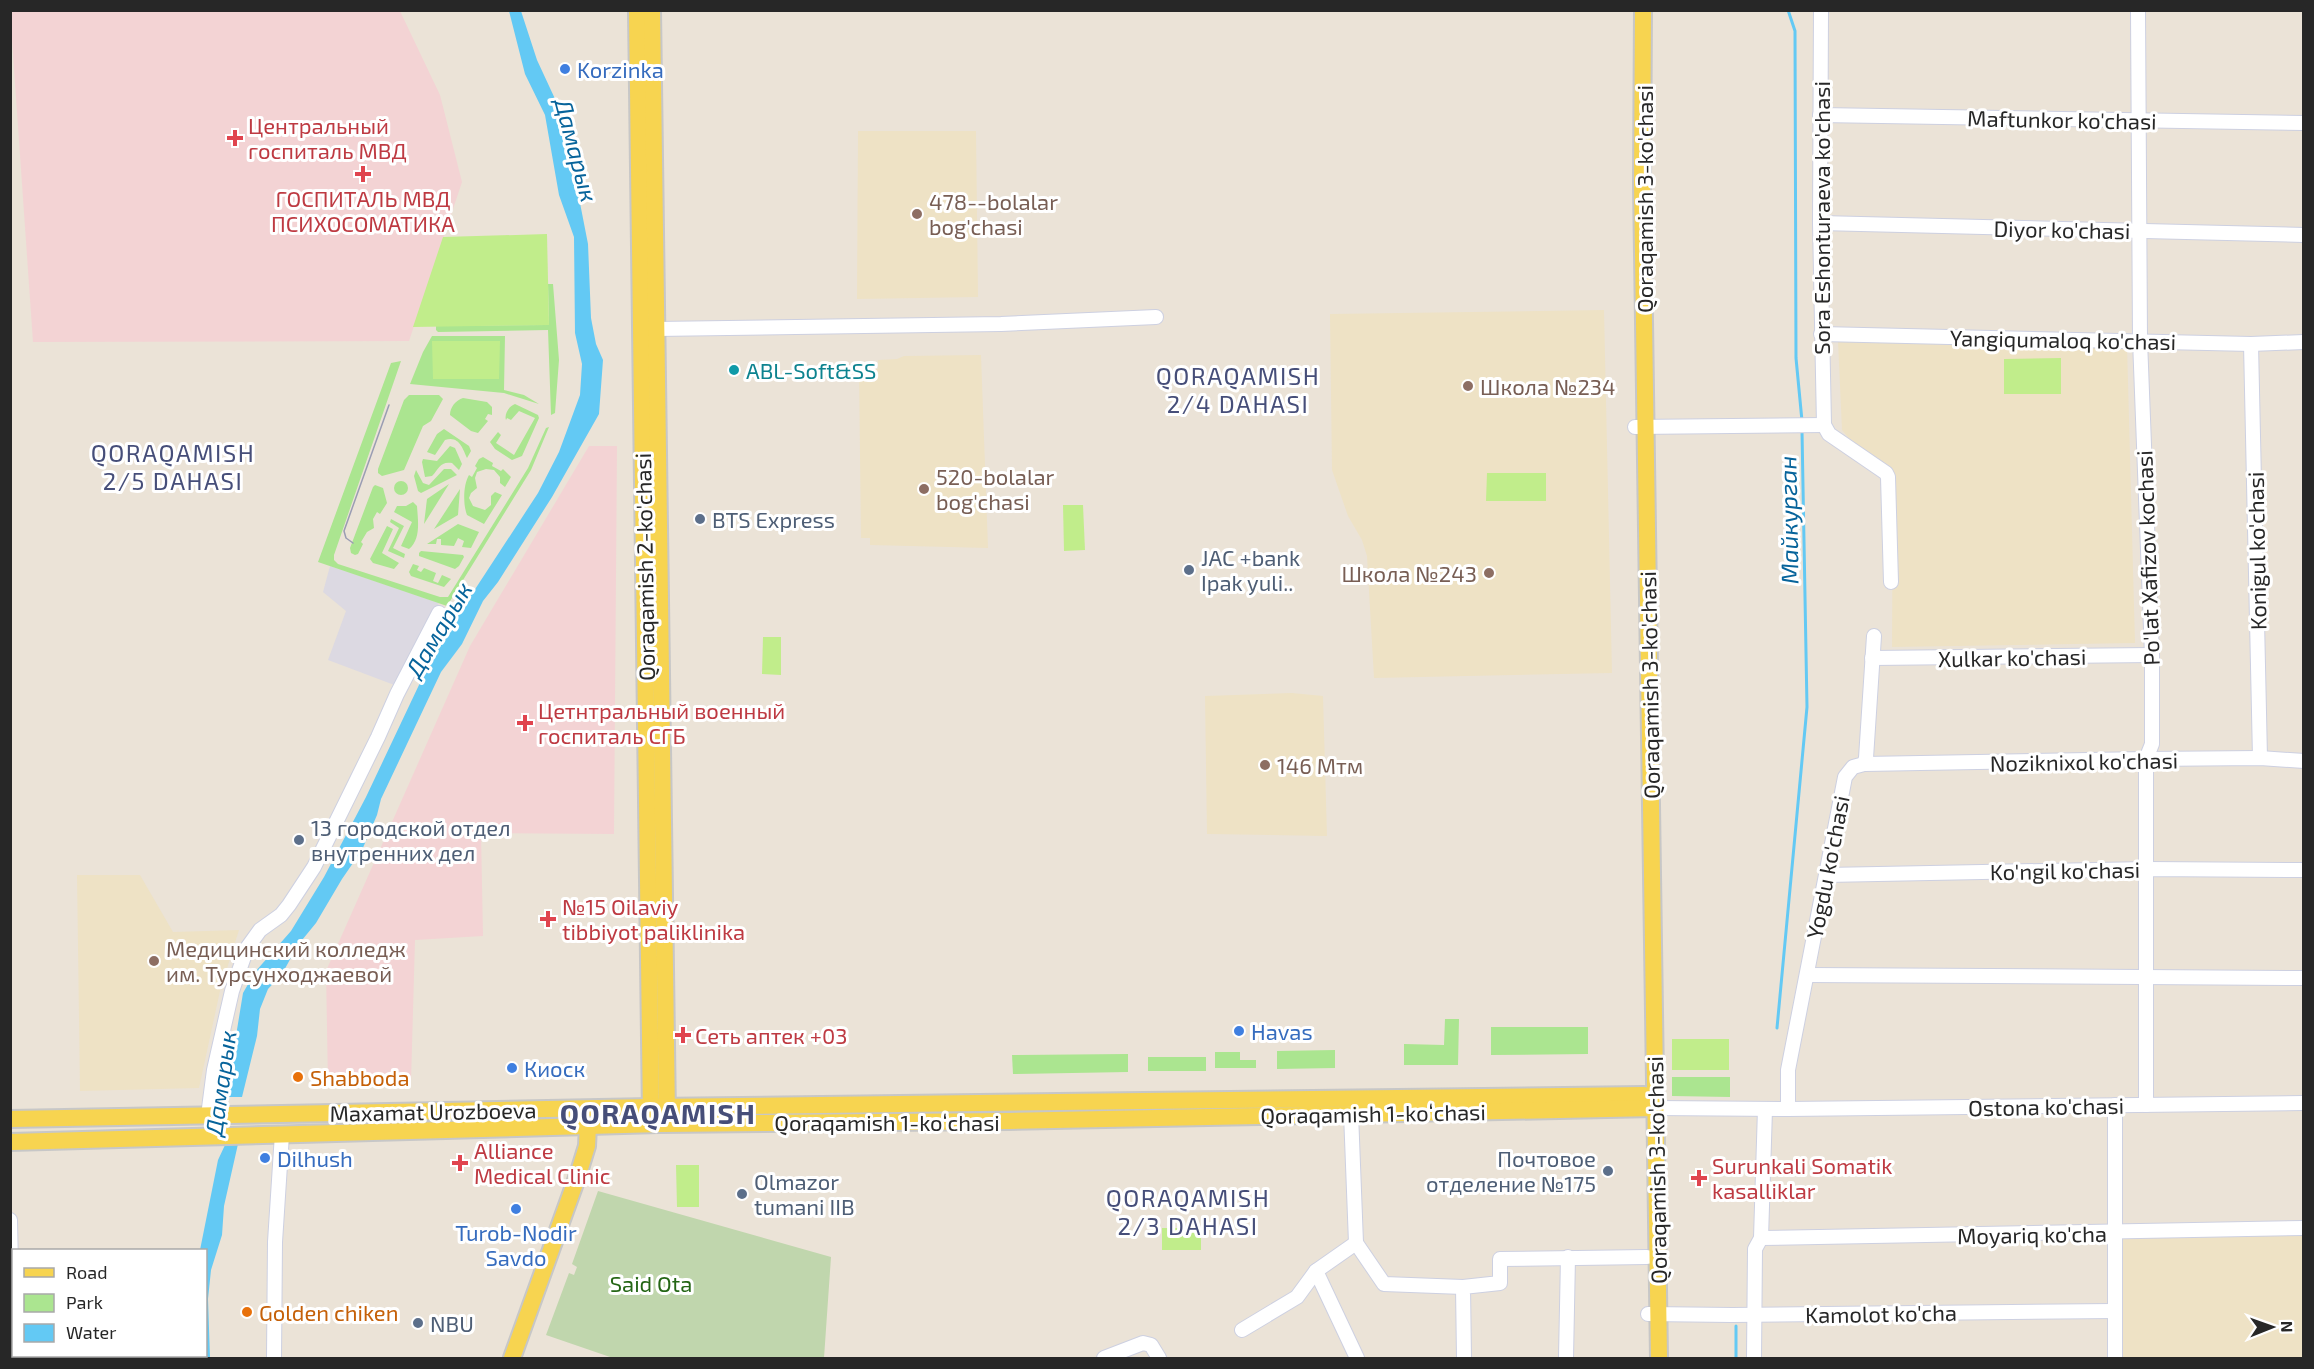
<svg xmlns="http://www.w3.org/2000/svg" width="2314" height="1369" font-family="'Exo 2',sans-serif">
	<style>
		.industrial { fill: #dcd9e2 }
		.education { fill: #eee2c5 }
		.medical { fill: #f3d3d4 }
		.green { fill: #abe590 }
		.cemetery { fill: #c0d6ad }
		.pitch { fill: #c1ed8b }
		.water { fill: #63c9f4 }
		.pier { fill: #ebe3d7 }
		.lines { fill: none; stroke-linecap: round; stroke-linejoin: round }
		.stream { stroke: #63c9f4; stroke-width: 3 }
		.minor-casing { stroke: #cdd0e1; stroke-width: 16 }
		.major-casing { stroke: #c7c7c7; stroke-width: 20 }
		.minor { stroke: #fff; stroke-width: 14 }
		.major { stroke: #f7d450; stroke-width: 16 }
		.tram { stroke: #9a9db3; stroke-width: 1.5 }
		.shop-dot { fill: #3f7fe0; stroke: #fff; stroke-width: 2 }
		.health-dot { fill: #e0444e; stroke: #fff; stroke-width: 2 }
		.education-dot { fill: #8d6e63; stroke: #fff; stroke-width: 2 }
		.culture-dot { fill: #0f9aa8; stroke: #fff; stroke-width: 2 }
		.service-dot { fill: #5c6f8a; stroke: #fff; stroke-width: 2 }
		.food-dot { fill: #e8710a; stroke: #fff; stroke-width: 2 }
		.labels { text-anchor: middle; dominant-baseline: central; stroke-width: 6; stroke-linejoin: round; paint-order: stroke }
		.shop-label { font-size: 22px; fill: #366cbe; stroke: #fff; text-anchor: start }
		.street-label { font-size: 22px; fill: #272727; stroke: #fff }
		.health-label { font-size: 22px; fill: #be3a42; stroke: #fff; text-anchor: start }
		.education-label { font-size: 22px; fill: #785e54; stroke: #fff; text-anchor: start }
		.culture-label { font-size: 22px; fill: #0d838f; stroke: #fff; text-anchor: start }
		.service-label { font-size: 22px; fill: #4e5e75; stroke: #fff; text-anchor: start }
		.food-label { font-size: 22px; fill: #c56008; stroke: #fff; text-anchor: start }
		.park-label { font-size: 22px; fill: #246615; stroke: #fff }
		.water-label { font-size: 24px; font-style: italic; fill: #07649b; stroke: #fff }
		.neighbourhood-label { font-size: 24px; letter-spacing: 1.5px; fill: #464e79; stroke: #fff }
		.district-label { font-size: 28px; font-weight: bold; letter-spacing: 1.5px; fill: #464e79; stroke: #fff }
	</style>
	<rect width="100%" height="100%" fill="#ebe3d7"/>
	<path class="industrial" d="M 330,566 L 439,603 L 397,686 L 328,660 L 346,611 L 323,592 Z"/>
	<g class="education">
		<path d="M 858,131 L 976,131 L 978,297 L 857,299 Z"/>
		<path d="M 1604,310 L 1612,673 L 1374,678 L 1367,556 L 1362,540 L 1348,516 L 1332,470 L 1330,314 Z"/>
		<path d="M 1838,341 L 2127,345 L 2135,643 L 1892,647 L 1893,469 L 1857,448 L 1842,430 Z"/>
		<path d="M 981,355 L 988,548 L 870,545 L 870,538 L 861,538 L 859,369 L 878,369 L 878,360 L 897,359 L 904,356 Z"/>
		<path d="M 1292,693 L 1323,696 L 1327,836 L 1207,834 L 1205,696 Z"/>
		<path d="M 77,875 L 140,875 L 173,932 L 239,930 L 220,991 L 199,1088 L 80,1091 Z"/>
		<path d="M 2303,1232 L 2303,1358 L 2121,1358 L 2118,1235 Z"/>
	</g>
	<g class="medical">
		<path d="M 10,11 L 400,11 L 440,95 L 462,182 L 409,341 L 33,342 Z"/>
		<path d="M 589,446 L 617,446 L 614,834 L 481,833 L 483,936 L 415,940 L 411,1082 L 328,1083 L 326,971 L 470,646 Z"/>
	</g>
	<g class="green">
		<path d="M 548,284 L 553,284 L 559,360 L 555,413 L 551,415 L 548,330 L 438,332 L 436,330 L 436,326 L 549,325 Z"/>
		<path d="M 432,336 L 505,336 L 504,390 L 524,395 L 539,404 L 504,393 L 410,384 L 423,352 Z"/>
		<path d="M 401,361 L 334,555 L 334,560 L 338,564 L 440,597 L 448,597 L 528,468 L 546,428 L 549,427 L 531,470 L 447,606 L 318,562 L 391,363 Z"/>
		<path d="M 409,395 L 439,395 L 443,399 L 431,421 L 423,426 L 404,470 L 382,476 L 378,473 L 378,469 L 404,400 Z"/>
		<path d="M 463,398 L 487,402 L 492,407 L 492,415 L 488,414 L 485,419 L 488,421 L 478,433 L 471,431 L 450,415 C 450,407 456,400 463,398 Z"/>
		<path d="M 515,404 L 538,415 L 539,418 L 522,456 L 512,460 L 495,449 L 490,442 L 498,432 L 501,435 L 496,443 L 514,455 L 535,418 L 519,411 L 511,420 L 507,418 L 506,420 C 504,414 509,406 515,404 Z"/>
		<path d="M 444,429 L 469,446 L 471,451 L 467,458 C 463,449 459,435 445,440 L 435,455 L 427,452 L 437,434 Z"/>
		<path d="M 450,446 L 455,448 L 462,464 L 459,470 L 452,463 C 440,461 439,469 432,476 L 425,477 L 422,462 L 423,459 L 437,461 Z"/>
		<path d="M 483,457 L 493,463 L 492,466 L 501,471 L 503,469 L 511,477 L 505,487 L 500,483 L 500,477 L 494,470 L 486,469 L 477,472 L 475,478 L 477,488 L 471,493 L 469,498 L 473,506 L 485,510 L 491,505 L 491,496 L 495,492 L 502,495 L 484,524 L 467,515 C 463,505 463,485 469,475 L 472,477 L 477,468 L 475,466 L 479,459 Z"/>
		<path d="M 444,469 L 451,469 L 457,475 L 421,493 L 418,491 L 414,476 L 416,470 L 423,483 L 429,485 Z"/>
		<circle cx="401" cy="488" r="7"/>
		<path d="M 449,484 L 424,524 L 427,499 Z"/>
		<path d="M 375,485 L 383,488 L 387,503 L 380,514 L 377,512 L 373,519 L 374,528 L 367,532 L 361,542 L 363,544 L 358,554 L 355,555 L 351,553 L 350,548 L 373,487 Z"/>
		<path d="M 460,489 L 458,515 L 434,529 Z"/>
		<path d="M 413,502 L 417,506 C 418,521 421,539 409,549 L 401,546 L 412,522 L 394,512 L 397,506 L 406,506 Z"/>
		<path d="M 391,519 L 404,526 L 393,548 L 405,554 L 404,558 L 388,551 L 399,528 L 390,522 Z"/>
		<path d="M 458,524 L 479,532 L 471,548 L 462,547 L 464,541 L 458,538 L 454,546 L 441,545 L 441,539 L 437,539 L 436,544 L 427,544 Z"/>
		<path d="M 387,526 L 393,529 L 382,553 L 399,563 L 394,569 L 373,563 L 370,559 Z"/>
		<path d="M 421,551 L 463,555 L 464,557 L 459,566 L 455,569 L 419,556 L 419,553 Z"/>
		<path d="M 413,564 L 419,566 L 417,570 L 421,572 L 424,568 L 436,573 L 433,581 L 438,583 L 442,575 L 451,579 L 444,587 L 411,576 L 409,572 Z"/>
		<path d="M 1445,1019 L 1459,1019 L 1458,1065 L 1404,1065 L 1404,1044 L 1444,1045 Z"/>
		<path d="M 1491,1027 L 1588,1027 L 1588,1054 L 1491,1055 Z"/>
		<path d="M 1335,1050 L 1335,1068 L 1277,1069 L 1277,1051 Z"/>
		<path d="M 1215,1052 L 1240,1052 L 1240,1060 L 1256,1060 L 1256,1068 L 1215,1068 Z"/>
		<path d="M 1128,1054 L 1128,1072 L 1013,1074 L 1012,1055 Z"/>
		<rect x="1148" y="1057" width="58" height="14"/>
		<path d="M 1672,1077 L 1730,1077 L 1730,1097 L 1672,1096 Z"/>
		<path d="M 941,1111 L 944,1114 L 706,1117 L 700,1113 Z"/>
	</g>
	<path class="cemetery" d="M 598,1191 L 831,1257 L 824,1358 L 613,1358 L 546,1335 L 569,1273 L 574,1275 L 577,1267 L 572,1264 Z"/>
	<g class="pitch">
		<path d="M 547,234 L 549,325 L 413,327 L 443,237 Z"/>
		<path d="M 432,341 L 500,341 L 499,379 L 433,379 Z"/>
		<path d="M 2061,358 L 2061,394 L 2004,394 L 2004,359 Z"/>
		<path d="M 1487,473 L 1546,473 L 1546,501 L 1486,501 Z"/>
		<path d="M 1063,505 L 1083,505 L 1085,550 L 1064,551 Z"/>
		<path d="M 763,637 L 781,637 L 781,675 L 762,674 Z"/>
		<rect x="1672" y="1039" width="57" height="31"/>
		<path d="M 676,1165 L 699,1165 L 699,1207 L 677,1207 Z"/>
		<rect x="1162" y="1228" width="39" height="22"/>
	</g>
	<path class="water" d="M 509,11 L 521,11 L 537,60 L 556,101 L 565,151 L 580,203 L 588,244 L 591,318 L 596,344 L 603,360 L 599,414 L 552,497 L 498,582 L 483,601 L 462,644 L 441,672 L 381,799 L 377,815 L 362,850 L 342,879 L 316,923 L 298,945 L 282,974 L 268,989 L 260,1009 L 257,1036 L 242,1097 L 238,1144 L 224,1206 L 222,1235 L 211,1270 L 208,1299 L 210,1358 L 194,1358 L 194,1356 L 206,1356 L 206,1250 L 200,1250 L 218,1160 L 225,1145 L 226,1097 L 243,993 L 255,972 L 291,931 L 324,877 L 366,797 L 436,649 L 538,493 L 559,452 L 580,395 L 582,364 L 575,333 L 574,237 L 559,195 L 545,115 L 525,74 Z"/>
	<path class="pier" d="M 223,1097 L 245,1097 L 241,1144 L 222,1145 Z"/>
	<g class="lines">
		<g class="stream">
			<path d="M 1788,10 L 1795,31 L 1796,358 L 1802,421"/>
			<path d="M 1777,1028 L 1807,707 L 1802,431"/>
			<path d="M 1736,1358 L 1736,1326"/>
		</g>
		<defs>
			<g id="minor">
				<path d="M 1821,10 L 1820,223 L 1824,425 L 1829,434 L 1886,473 L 1888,477 L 1891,582"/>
				<path d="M 2138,10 L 2140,340 L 2152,655 L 2152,744 L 2146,759 L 2146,1105"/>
				<path d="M 1820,115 L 2304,123"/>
				<path d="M 1820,223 L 2304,235"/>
				<path d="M 656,329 L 1001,324 L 1156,317"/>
				<path d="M 1821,334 L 2251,344 L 2304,342"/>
				<path d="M 2251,344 L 2260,758"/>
				<path d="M 1635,427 L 1824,425"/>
				<path d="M 1872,658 L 2152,655"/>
				<path d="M 1864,764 L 2146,759 L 2260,758 L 2304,761"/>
				<path d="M 1826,875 L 2147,869 L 2304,870"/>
				<path d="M 1807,975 L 2304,978"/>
				<path d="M 1655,1108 L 1788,1109 L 2304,1103"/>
				<path d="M 1788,1109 L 1788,1070 L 1845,777 L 1853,767 L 1864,764 L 1866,758 L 1874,636"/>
				<path d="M 1351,1113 L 1356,1243"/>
				<path d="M 208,1116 L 214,1070 L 232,991 L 247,948 L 260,930 L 281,915 L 289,905 L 314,867 L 378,737 L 397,694 L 439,613"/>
				<path d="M 10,1220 L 13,1358"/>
				<path d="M 1761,1238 L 2304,1228"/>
				<path d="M 1356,1243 L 1384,1284 L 1463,1287"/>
				<path d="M 1316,1271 L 1357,1358"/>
				<path d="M 1648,1314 L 1732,1315 L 2114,1311"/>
				<path d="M 1242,1330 L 1297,1297 L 1316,1271 L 1356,1243"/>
				<path d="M 274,1358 L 275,1242 L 282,1134"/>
				<path d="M 1104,1358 L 1143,1343 L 1151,1345 L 1159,1358"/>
				<path d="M 1464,1358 L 1463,1287 L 1500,1283 L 1500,1259 L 1647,1257"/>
				<path d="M 1566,1358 L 1568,1257"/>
				<path d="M 1754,1358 L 1755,1249 L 1761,1238 L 1765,1109"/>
				<path d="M 2115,1358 L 2115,1105"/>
			</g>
			<g id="major">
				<path d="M 637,10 L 651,1117"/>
				<path d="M 652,10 L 667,1117"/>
				<path d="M 1643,10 L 1642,184 L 1659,1358"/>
				<path d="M 10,1119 L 651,1107 L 1644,1095"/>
				<path d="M 10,1142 L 659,1124 L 1009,1121 L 1655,1108"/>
				<path d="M 512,1358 L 578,1175 L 587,1146 L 588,1126"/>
			</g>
		</defs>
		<use href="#minor" class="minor-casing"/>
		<use href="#major" class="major-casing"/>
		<use href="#minor" class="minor"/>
		<use href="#major" class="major"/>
		<path class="tram" d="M 353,543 L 346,538 L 344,531 L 389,405"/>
	</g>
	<g class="shop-dot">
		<circle cx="565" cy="69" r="6"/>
		<circle cx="1239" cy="1031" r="6"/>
		<circle cx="512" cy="1068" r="6"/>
		<circle cx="265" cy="1158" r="6"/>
		<circle cx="516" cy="1209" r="6"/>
	</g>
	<g class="health-dot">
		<path d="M232 129h6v6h6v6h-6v6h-6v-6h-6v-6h6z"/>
		<path d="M360 165h6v6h6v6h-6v6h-6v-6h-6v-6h6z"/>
		<path d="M522 714h6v6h6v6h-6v6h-6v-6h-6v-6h6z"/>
		<path d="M545 910h6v6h6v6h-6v6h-6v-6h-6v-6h6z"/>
		<path d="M680 1026h6v6h6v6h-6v6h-6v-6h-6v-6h6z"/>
		<path d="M457 1154h6v6h6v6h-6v6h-6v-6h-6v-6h6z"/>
		<path d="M1696 1169h6v6h6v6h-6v6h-6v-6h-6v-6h6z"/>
	</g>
	<g class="education-dot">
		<circle cx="917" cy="214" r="6"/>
		<circle cx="1468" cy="386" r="6"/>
		<circle cx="924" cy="489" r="6"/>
		<circle cx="1489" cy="573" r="6"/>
		<circle cx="1265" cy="765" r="6"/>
		<circle cx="154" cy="961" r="6"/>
	</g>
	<circle class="culture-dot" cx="734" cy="370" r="6"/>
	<g class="service-dot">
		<circle cx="700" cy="519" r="6"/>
		<circle cx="1189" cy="570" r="6"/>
		<circle cx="299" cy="840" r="6"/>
		<circle cx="1608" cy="1171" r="6"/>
		<circle cx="742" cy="1194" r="6"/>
		<circle cx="418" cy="1323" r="6"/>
	</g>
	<g class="food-dot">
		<circle cx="298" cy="1077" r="6"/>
		<circle cx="247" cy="1312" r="6"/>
	</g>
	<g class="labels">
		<g class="shop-label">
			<text x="577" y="69">Korzinka</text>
			<text x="1251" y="1031">Havas</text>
			<text x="524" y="1068">Киоск</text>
			<text x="277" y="1158">Dilhush</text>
			<text x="516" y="1232" text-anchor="middle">Turob-Nodir<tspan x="516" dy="25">Savdo</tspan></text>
		</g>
		<g class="street-label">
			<text transform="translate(2062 119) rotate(1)">Maftunkor ko'chasi</text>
			<text transform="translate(1644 199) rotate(-90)">Qoraqamish 3-ko'chasi</text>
			<text transform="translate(1821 218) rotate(-90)">Sora Eshonturaeva ko'chasi</text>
			<text transform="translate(2062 229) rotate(1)">Diyor ko'chasi</text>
			<text transform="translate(2063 339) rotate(1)">Yangiqumaloq ko'chasi</text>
			<text transform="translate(2256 551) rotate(-91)">Konigul ko'chasi</text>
			<text transform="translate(2147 558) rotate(-92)">Po'lat Xafizov kochasi</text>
			<text transform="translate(644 567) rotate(-91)">Qoraqamish 2-ko'chasi</text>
			<text transform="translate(2012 657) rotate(-1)">Xulkar ko'chasi</text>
			<text transform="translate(1649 685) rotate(-91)">Qoraqamish 3-ko'chasi</text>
			<text transform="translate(2084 761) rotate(-1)">Noziknixol ko'chasi</text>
			<text transform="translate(1827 867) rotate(-79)">Yogdu ko'chasi</text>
			<text transform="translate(2065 870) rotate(-1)">Ko'ngil ko'chasi</text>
			<text transform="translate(2046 1106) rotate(-1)">Ostona ko'chasi</text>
			<text transform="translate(433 1111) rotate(-1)">Maxamat Urozboeva</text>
			<text transform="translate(1373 1113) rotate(-1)">Qoraqamish 1-koʻchasi</text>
			<text x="887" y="1122">Qoraqamish 1-koʻchasi</text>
			<text transform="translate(1656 1170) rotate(-91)">Qoraqamish 3-ko'chasi</text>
			<text transform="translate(2032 1234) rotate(-1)">Moyariq ko'cha</text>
			<text transform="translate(1881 1313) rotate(-1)">Kamolot ko'cha</text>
		</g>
		<g class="health-label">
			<text x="248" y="125">Центральный<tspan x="248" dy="25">госпиталь МВД</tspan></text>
			<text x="363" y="198" text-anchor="middle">ГОСПИТАЛЬ МВД<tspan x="363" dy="25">ПСИХОСОМАТИКА</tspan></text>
			<text x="538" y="710">Цетнтральный военный<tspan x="538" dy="25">госпиталь СГБ</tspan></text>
			<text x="562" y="906">№15 Oilaviy<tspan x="562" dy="25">tibbiyot paliklinika</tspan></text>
			<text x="695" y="1035">Сеть аптек +03</text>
			<text x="474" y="1150">Alliance<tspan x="474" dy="25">Medical Clinic</tspan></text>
			<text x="1712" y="1165">Surunkali Somatik<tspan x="1712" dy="25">kasalliklar</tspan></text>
		</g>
		<g class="education-label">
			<text x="929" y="201">478--bolalar<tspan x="929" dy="25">bog'chasi</tspan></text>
			<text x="1480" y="386">Школа №234</text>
			<text x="936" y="476">520-bolalar<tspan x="936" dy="25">bog'chasi</tspan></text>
			<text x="1477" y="573" text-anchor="end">Школа №243</text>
			<text x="1277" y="765">146 Мтм</text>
			<text x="166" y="948">Медицинский колледж<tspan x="166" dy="25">им. Турсунходжаевой</tspan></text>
		</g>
		<g class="culture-label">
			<text x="746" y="370">ABL-Soft&amp;SS</text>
		</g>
		<g class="service-label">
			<text x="712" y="519">BTS Express</text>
			<text x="1201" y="557">JAC +bank<tspan x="1201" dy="25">Ipak yuli..</tspan></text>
			<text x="311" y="827">13 городской отдел<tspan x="311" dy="25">внутренних дел</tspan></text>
			<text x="1596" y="1158" text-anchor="end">Почтовое<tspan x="1596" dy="25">отделение №175</tspan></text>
			<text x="754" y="1181">Olmazor<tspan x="754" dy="25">tumani IIB</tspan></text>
			<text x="430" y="1323">NBU</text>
		</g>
		<g class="food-label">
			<text x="310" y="1077">Shabboda</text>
			<text x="259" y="1312">Golden chiken</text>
		</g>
		<g class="park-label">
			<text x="651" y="1283">Said Ota</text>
		</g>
		<g class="water-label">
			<text transform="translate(577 150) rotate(75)">Дамарык</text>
			<text transform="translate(1788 520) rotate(-91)">Майкурган</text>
			<text transform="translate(438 629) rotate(-59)">Дамарык</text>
			<text transform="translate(220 1083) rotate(-82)">Дамарык</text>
		</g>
		<g class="neighbourhood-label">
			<text x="1238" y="375">QORAQAMISH<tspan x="1238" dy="28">2/4 DAHASI</tspan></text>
			<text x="173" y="452">QORAQAMISH<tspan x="173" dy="28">2/5 DAHASI</tspan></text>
			<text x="1188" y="1197">QORAQAMISH<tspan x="1188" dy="28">2/3 DAHASI</tspan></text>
		</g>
		<g class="district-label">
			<text x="658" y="1113">QORAQAMISH</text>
		</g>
	</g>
	<rect width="2314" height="1369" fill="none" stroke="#272727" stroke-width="24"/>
	<rect x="12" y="1249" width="195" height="108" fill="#ffffff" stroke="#a9a9a9" stroke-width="1.5"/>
	<rect x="24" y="1268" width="30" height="9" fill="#f7d450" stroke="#a9a9a9" stroke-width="1.5"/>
	<text x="66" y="1279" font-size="18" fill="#272727">Road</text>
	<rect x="24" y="1294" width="30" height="18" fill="#abe590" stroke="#a9a9a9" stroke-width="1.5"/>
	<text x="66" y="1309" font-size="18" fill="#272727">Park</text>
	<rect x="24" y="1324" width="30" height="18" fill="#63c9f4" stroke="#a9a9a9" stroke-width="1.5"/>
	<text x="66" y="1339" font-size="18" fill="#272727">Water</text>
	<g transform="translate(2272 1327) rotate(89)" stroke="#ffffff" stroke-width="4.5" paint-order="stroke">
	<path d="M0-4.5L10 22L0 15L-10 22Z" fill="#272727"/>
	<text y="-9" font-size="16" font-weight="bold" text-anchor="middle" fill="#272727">N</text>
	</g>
</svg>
